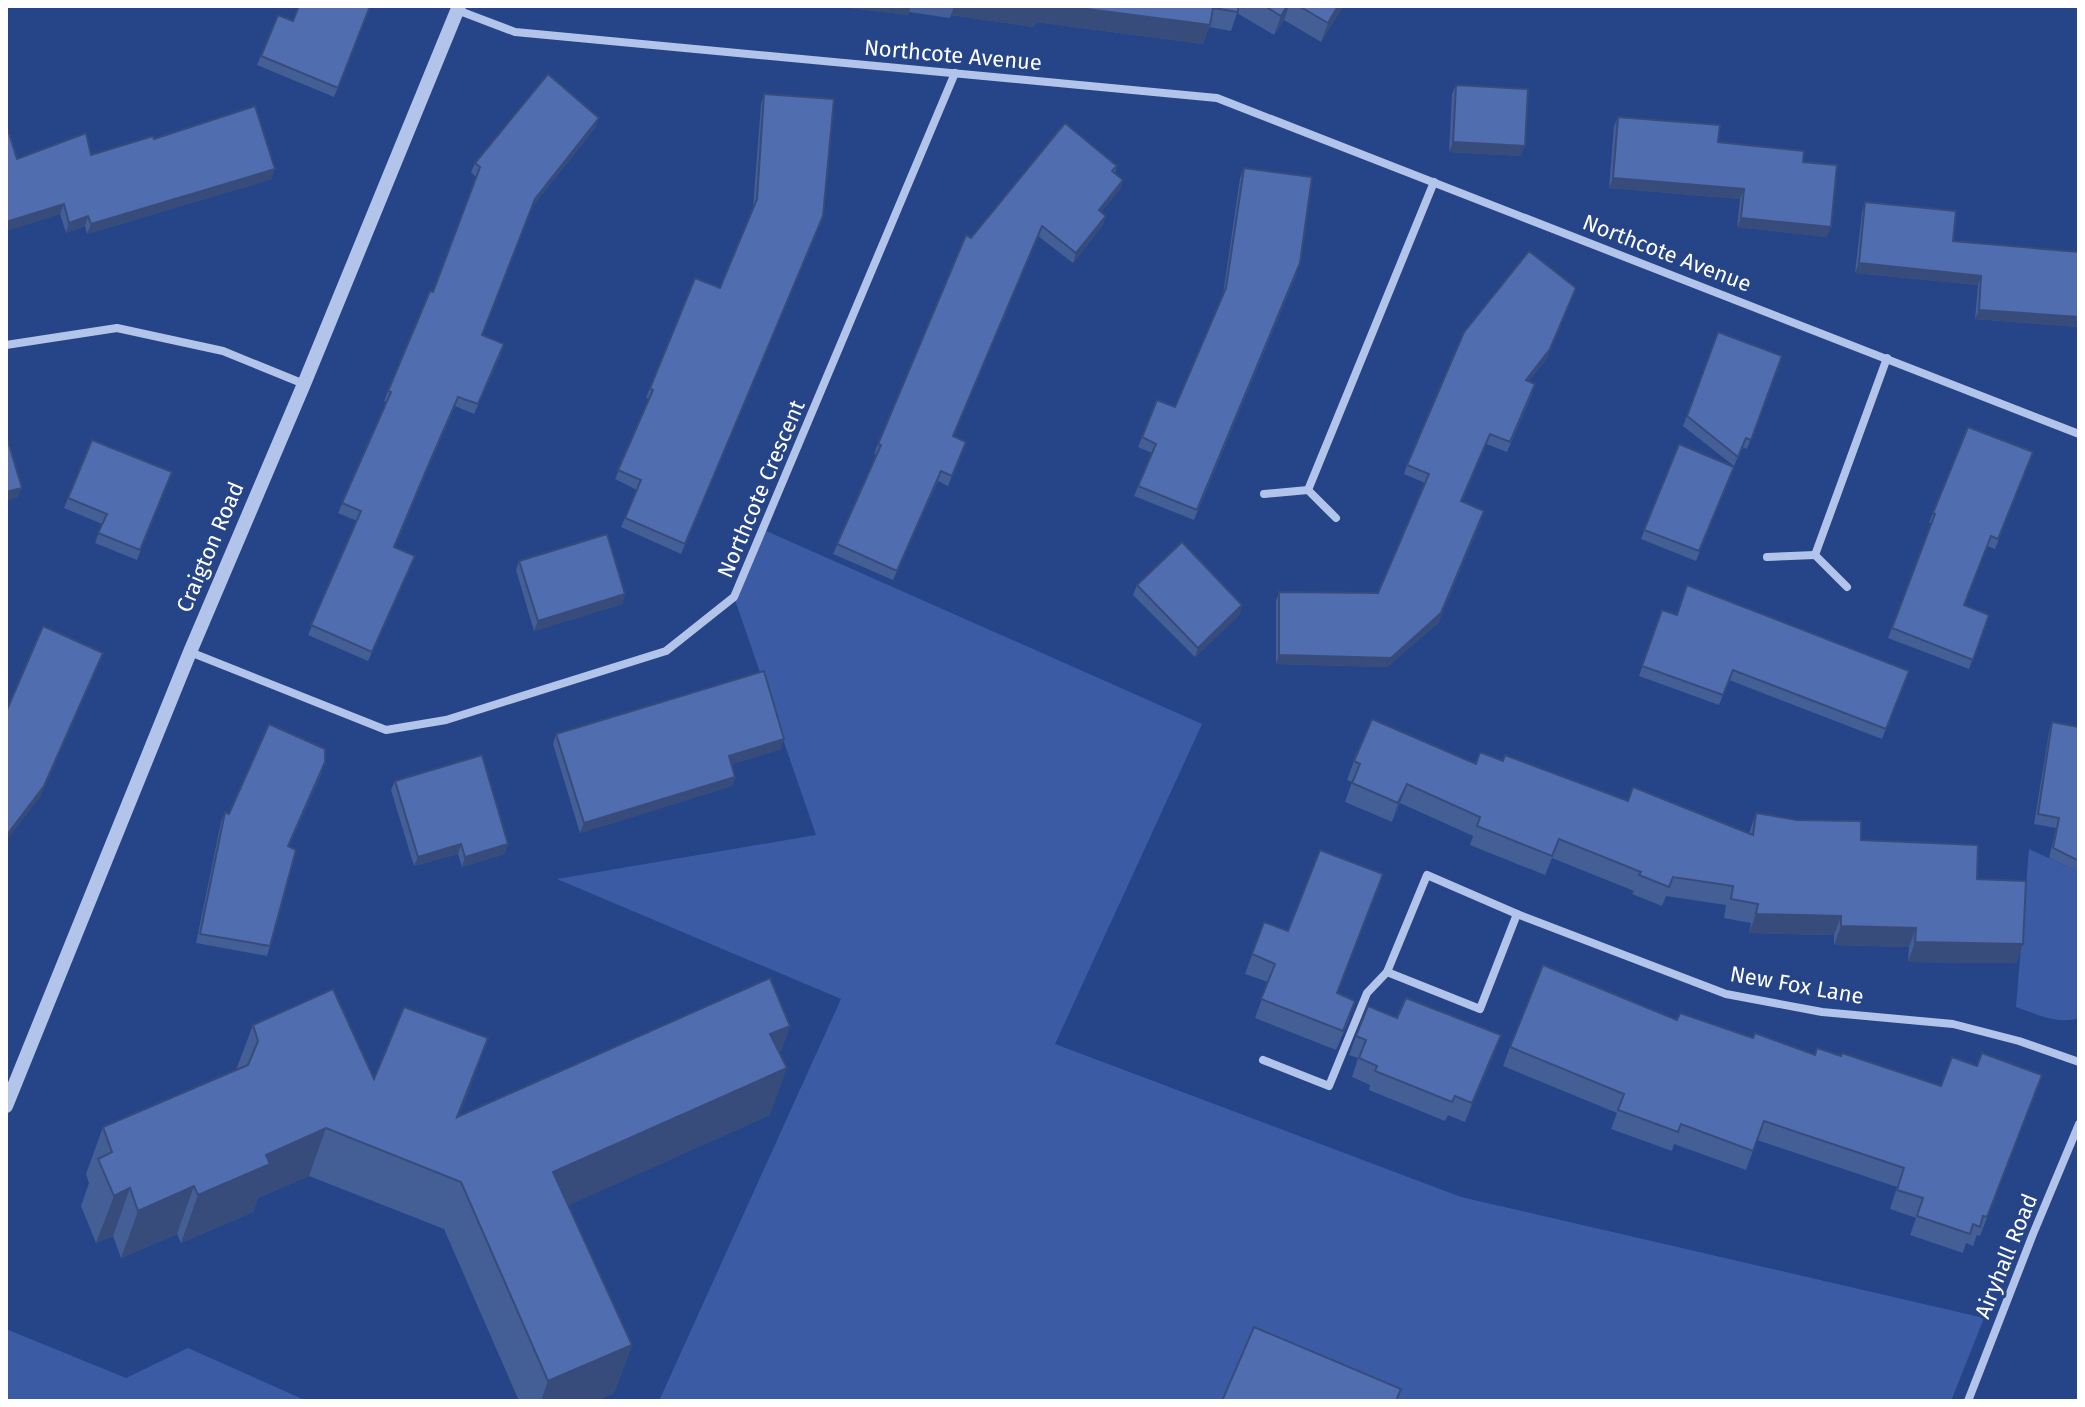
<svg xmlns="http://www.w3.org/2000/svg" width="2085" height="1407" font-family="'Fira Sans',sans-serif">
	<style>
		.green { fill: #3b5ca4 }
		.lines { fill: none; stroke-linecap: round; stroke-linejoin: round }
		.minor { stroke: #b2c4e9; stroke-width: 8 }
		.tertiary { stroke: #b2c4e9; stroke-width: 14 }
		.wall { fill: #445e96 }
		.shaded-wall { fill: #374c7a }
		.building { fill: #4f6daf; stroke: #374c7a; stroke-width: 2 }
		.labels { text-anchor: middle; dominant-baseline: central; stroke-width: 6; stroke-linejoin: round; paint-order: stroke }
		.street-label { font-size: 22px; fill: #fff; stroke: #264488 }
	</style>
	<rect width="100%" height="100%" fill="#264488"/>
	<g class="green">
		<path d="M 764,530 L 1202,724 L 1055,1044 L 1461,1197 L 1984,1318 L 1951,1401 L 659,1401 L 841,999 L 557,879 L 816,835 L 734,597 Z"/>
		<path d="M 2029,849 L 2079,872 L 2079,1018 C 2058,1025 2036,1014 2016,1007 Z"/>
		<path d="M 6,1329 L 126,1378 L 188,1348 L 307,1401 L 6,1401 Z"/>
	</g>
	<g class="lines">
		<g class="minor">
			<path d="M 457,10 L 515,32 L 1217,98 L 2079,434"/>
			<path d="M 6,345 L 117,328 L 223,351 L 304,384"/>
			<path d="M 1308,490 L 1336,518"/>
			<path d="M 1264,494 L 1308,490 L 1434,182"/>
			<path d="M 1767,557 L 1815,555"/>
			<path d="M 1847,587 L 1815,555 L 1887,358"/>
			<path d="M 190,652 L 386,730 L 446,720 L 666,651 L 734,597 L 955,73"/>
			<path d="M 1387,972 L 1480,1009 L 1517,914"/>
			<path d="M 1263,1060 L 1329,1086 L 1367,993 L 1387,972 L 1427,875 L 1517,914 L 1726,994 L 1822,1012 L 1953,1024 L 2019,1041 L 2079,1062"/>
			<path d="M 1968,1401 L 2033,1234 L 2079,1124"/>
		</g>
		<path class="tertiary" d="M 6,1106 L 190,652 L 304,384 L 459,6"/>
	</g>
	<g class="wall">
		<path d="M 371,6 L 334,97 L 257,65 L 278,15 L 293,21 Z"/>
		<path d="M 834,6 L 1343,6 L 1321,42 L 1284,20 L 1274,35 L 1237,13 L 1231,31 L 1209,27 L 1203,44 L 1036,22 L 1034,27 L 951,15 L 950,18 L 909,12 L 908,15 Z"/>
		<path d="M 1456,85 L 1521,156 L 1449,152 L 1452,94 Z"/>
		<path d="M 764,94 L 823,216 L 681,554 L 621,527 L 637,490 L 615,479 L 649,399 L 646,398 L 650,388 L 720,288 L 753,207 L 761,104 Z"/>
		<path d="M 1618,117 L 1718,142 L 1803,162 L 1827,237 L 1737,227 L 1740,199 L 1609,188 L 1614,126 Z"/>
		<path d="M 599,118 L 595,128 L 531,208 L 482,335 L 501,354 L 474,414 L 455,406 L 425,475 L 395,547 L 411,565 L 368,661 L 308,635 L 357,521 L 338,513 L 387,402 L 384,401 L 388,391 L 433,292 L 476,177 L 471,172 L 475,163 Z"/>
		<path d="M 6,124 L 17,159 L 91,155 L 154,139 L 272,179 L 87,234 L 85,226 L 66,233 L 60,214 L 6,231 Z"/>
		<path d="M 1117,166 L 1115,173 L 1123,180 L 1120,189 L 1101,212 L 1106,216 L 1102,226 L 1073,263 L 1038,236 L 953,436 L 966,442 L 948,486 L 938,481 L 893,580 L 833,554 L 877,455 L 874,454 L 878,444 L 971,238 Z"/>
		<path d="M 1244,168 L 1297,273 L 1194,520 L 1134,496 L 1152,453 L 1138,447 L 1157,400 L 1175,407 L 1223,295 L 1240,178 Z"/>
		<path d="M 1865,202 L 1953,241 L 2079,252 L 2079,327 L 1975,319 L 1978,285 L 1855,273 L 1862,212 Z"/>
		<path d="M 1572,298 L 1547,358 L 1529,381 L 1532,394 L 1507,452 L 1486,444 L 1462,501 L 1481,521 L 1438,623 L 1387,667 L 1276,664 L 1276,601 L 1279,592 L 1378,593 L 1425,483 L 1404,474 L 1407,465 Z"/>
		<path d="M 1718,332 L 1782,356 L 1747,449 L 1742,447 L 1734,466 L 1683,426 Z"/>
		<path d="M 1679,444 L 1734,467 L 1696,561 L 1641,539 Z"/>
		<path d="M 2033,452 L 1995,549 L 1987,546 L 1964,605 L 1989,615 L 1969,669 L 1888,638 L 1931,523 L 1929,523 L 1933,513 Z"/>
		<path d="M 172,472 L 137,560 L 95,543 L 102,524 L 64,508 L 68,498 Z"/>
		<path d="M 519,561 L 625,594 L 622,604 L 534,631 L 516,570 Z"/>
		<path d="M 1137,585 L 1242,605 L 1239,615 L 1195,657 L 1133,595 Z"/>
		<path d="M 1662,610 L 1677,615 L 1909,671 L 1882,739 L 1729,680 L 1719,705 L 1639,676 Z"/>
		<path d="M 2079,717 L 2079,872 L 2049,858 L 2056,828 L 2034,824 L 2049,732 L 2052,722 L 2078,726 Z"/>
		<path d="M 556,734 L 781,749 L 732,764 L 735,777 L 732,786 L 580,833 L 553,744 Z"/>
		<path d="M 1354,761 L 1476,764 L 1503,761 L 1628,801 L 1749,833 L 1756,813 L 1861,840 L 1977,879 L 2023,944 L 2016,963 L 1908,962 L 1909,947 L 1834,945 L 1834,935 L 1749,933 L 1751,923 L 1724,918 L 1726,905 L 1666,896 L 1662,906 L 1632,894 L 1634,891 L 1552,858 L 1545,875 L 1470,845 L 1473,836 L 1400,803 L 1392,822 L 1345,802 L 1352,782 L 1347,780 Z"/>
		<path d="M 322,772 L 289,846 L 270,946 L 267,956 L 196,943 L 221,822 L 225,812 L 229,814 Z"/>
		<path d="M 395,781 L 505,854 L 462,867 L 458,854 L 414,866 L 391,790 Z"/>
		<path d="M 1264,922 L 1337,993 L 1349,1020 L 1336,1050 L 1255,1018 L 1268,982 L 1245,974 Z"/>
		<path d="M 1397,1018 L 1494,1054 L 1465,1122 L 1448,1115 L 1445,1121 L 1369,1090 L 1370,1085 L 1352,1077 L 1358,1058 L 1349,1055 L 1356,1036 Z"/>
		<path d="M 1677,1020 L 1815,1055 L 1841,1056 L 1941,1086 L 1977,1066 L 2042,1075 L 1980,1236 L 1977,1235 L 1973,1246 L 1966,1243 L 1963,1253 L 1910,1235 L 1916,1218 L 1890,1209 L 1897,1187 L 1757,1140 L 1746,1170 L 1674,1144 L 1672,1151 L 1611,1129 L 1617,1113 L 1503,1066 L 1510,1047 Z"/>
		<path d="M 253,1025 L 374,1079 L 488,1038 L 459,1116 L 790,1026 L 780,1053 L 770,1115 L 568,1205 L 632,1345 L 614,1393 L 595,1401 L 519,1401 L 444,1229 L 309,1176 L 258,1198 L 253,1212 L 181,1243 L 177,1234 L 121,1258 L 113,1236 L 96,1243 L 81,1206 L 89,1183 L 86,1174 L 103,1127 L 236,1070 Z"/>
	</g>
	<g class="shaded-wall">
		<path d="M 834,6 L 911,6 L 908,15 Z"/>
		<path d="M 954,6 L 1064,6 L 1210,25 L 1203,44 L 1036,22 L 1034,27 L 951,15 Z"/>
		<path d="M 1287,6 L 1289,6 L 1284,20 L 1274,35 L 1281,16 Z"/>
		<path d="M 1338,6 L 1343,6 L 1321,42 L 1328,23 Z"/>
		<path d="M 599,118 L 595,128 L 531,208 L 535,199 Z"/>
		<path d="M 1453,142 L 1525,146 L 1521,156 L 1449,152 Z"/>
		<path d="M 275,169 L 272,179 L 87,234 L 91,224 Z"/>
		<path d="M 1613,178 L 1744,189 L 1740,199 L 1609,188 Z"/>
		<path d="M 1123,180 L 1120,189 L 1095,220 L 1099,210 Z"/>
		<path d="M 64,204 L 60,214 L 6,231 L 6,222 Z"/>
		<path d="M 88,216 L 85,226 L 66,233 L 69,223 Z"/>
		<path d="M 1106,216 L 1102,226 L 1073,263 L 1076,253 Z"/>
		<path d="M 1741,218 L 1831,227 L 1827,237 L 1737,227 Z"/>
		<path d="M 1859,263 L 1981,276 L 1978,285 L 1855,273 Z"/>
		<path d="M 1572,298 L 1547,358 L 1522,390 L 1526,380 Z"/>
		<path d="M 1979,310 L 2079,317 L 2079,327 L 1975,319 Z"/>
		<path d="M 22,488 L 18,497 L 6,501 L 6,492 Z"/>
		<path d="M 1481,521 L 1438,623 L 1387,667 L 1276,664 L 1279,655 L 1391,658 Z"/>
		<path d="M 625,594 L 622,604 L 534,631 L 538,621 Z"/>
		<path d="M 1242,605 L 1239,615 L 1195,657 L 1198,648 Z"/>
		<path d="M 103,653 L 41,796 L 6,841 L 6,836 Z"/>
		<path d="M 784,739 L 781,749 L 726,766 L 729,756 Z"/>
		<path d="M 735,777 L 732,786 L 580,833 L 584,823 Z"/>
		<path d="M 1407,784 L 1400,803 L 1392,822 L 1398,803 Z"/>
		<path d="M 461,844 L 458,854 L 414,866 L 418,857 Z"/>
		<path d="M 508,844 L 505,854 L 462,867 L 465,857 Z"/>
		<path d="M 1756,914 L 1841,916 L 1834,935 L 1749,933 Z"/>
		<path d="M 1841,926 L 1916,928 L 1909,947 L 1834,945 Z"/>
		<path d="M 1915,942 L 2023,944 L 2016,963 L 1908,962 Z"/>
		<path d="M 790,1026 L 773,1073 L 770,1034 Z"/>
		<path d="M 1501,1035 L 1494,1054 L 1465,1122 L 1472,1103 Z"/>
		<path d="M 488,1038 L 471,1086 L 439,1165 L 457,1117 Z"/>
		<path d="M 787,1068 L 770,1115 L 536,1220 L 553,1172 Z"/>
		<path d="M 326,1128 L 309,1176 L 258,1198 L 253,1212 L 181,1243 L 198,1195 L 266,1155 Z"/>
		<path d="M 194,1186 L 177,1234 L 121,1258 L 138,1211 Z"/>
		<path d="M 130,1188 L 113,1236 L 96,1243 L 114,1196 Z"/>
		<path d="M 632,1345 L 614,1393 L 595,1401 L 541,1401 L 548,1381 Z"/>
	</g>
	<g class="building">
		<path d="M 299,6 L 370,6 L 338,88 L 261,56 L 278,15 L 293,21 Z"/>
		<path d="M 1064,6 L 1238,6 L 1238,12 L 1213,8 L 1210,25 Z"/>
		<path d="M 1265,6 L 1287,6 L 1281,16 Z"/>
		<path d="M 1299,6 L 1338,6 L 1328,23 Z"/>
		<path d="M 548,74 L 599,118 L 535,199 L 482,335 L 504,344 L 478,404 L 458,397 L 428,466 L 394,547 L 415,556 L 372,652 L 311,625 L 361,511 L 342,503 L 391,392 L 388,391 L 430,291 L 433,292 L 480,167 L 475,163 Z"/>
		<path d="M 1456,85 L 1528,89 L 1525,146 L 1453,142 Z"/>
		<path d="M 764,94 L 834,99 L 823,216 L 685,544 L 625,518 L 641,480 L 618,470 L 653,390 L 650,388 L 695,278 L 720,288 L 757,199 Z"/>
		<path d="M 255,106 L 275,169 L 91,224 L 88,216 L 69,223 L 64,204 L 6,222 L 6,124 L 17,159 L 86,133 L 91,155 L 153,136 L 154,139 Z"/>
		<path d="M 1618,117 L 1720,125 L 1718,142 L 1804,151 L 1803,162 L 1837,165 L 1831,227 L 1741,218 L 1744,189 L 1613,178 Z"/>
		<path d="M 1065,123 L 1117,166 L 1112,171 L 1123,180 L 1099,210 L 1106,216 L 1076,253 L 1042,226 L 953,436 L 966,442 L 952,476 L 941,471 L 897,571 L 837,544 L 881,445 L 878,444 L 966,235 L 971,238 Z"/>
		<path d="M 1244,168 L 1312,177 L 1300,263 L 1197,510 L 1138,486 L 1156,444 L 1142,437 L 1157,400 L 1175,407 L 1226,288 Z"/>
		<path d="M 1865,202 L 1956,211 L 1953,241 L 2079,252 L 2079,317 L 1979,310 L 1981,276 L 1859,263 Z"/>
		<path d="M 1529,251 L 1576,288 L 1550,349 L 1526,380 L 1535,384 L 1510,442 L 1490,434 L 1461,501 L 1484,511 L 1441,613 L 1391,658 L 1279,655 L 1279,592 L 1378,593 L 1429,474 L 1407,465 L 1464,332 Z"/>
		<path d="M 1718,332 L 1782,356 L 1751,440 L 1746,438 L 1738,457 L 1687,416 Z"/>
		<path d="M 1968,427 L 2033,452 L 1998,539 L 1991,536 L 1964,605 L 1989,615 L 1973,660 L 1892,628 L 1935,514 L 1933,513 Z"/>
		<path d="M 6,435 L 22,488 L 6,492 Z"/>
		<path d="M 92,440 L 172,472 L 140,550 L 98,533 L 107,514 L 68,498 Z"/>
		<path d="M 1679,444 L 1734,467 L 1699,551 L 1644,530 Z"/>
		<path d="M 607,534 L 625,594 L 538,621 L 519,561 Z"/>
		<path d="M 1182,542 L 1242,605 L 1198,648 L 1137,585 Z"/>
		<path d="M 1687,585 L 1909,671 L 1886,729 L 1733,670 L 1723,695 L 1642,666 L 1662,610 L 1677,615 Z"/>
		<path d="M 43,626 L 103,653 L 44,786 L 6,836 L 6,712 Z"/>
		<path d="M 764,671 L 784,739 L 729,756 L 735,777 L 584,823 L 556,734 Z"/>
		<path d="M 1372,719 L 1476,764 L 1480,752 L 1503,761 L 1505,755 L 1628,801 L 1633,787 L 1753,835 L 1756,813 L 1797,820 L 1861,821 L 1861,840 L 1978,845 L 1977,879 L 2026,881 L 2023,944 L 1915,942 L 1916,928 L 1841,926 L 1841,916 L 1756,914 L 1758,904 L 1731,899 L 1733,886 L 1673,877 L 1669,887 L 1639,875 L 1641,872 L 1559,839 L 1552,856 L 1477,826 L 1480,817 L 1407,784 L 1398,803 L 1352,783 L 1360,764 L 1354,761 Z"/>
		<path d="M 2052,722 L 2079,727 L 2079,861 L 2053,848 L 2059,818 L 2038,814 Z"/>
		<path d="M 269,724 L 325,749 L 325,762 L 288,846 L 296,850 L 270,946 L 200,934 L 225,812 L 229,814 Z"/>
		<path d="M 482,755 L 508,844 L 465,857 L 461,844 L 418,857 L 395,781 Z"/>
		<path d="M 1320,850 L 1383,874 L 1337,993 L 1355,1001 L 1343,1031 L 1261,999 L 1275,964 L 1252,954 L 1264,922 L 1288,931 Z"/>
		<path d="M 1543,965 L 1677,1020 L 1680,1013 L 1753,1038 L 1755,1033 L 1815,1055 L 1817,1048 L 1841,1056 L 1842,1053 L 1941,1086 L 1952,1057 L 1977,1066 L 1982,1053 L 2042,1075 L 1987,1217 L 1983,1216 L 1980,1227 L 1973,1224 L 1970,1234 L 1917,1216 L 1923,1198 L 1897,1190 L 1904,1168 L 1764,1121 L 1753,1151 L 1681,1124 L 1678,1132 L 1618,1110 L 1624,1094 L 1510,1047 Z"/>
		<path d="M 770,978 L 790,1026 L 770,1034 L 787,1068 L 553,1172 L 632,1345 L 548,1381 L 461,1182 L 326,1128 L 266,1155 L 270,1164 L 198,1195 L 194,1186 L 138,1211 L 130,1188 L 114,1196 L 98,1159 L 112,1152 L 103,1127 L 248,1065 L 258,1041 L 253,1025 L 333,989 L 374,1079 L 404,1007 L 488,1038 L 457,1117 Z"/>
		<path d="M 1406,998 L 1501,1035 L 1472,1103 L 1455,1096 L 1452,1102 L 1375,1071 L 1377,1066 L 1359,1058 L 1366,1040 L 1356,1036 L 1368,1006 L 1397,1018 Z"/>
		<path d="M 1254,1327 L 1401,1389 L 1396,1401 L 1222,1401 Z"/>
	</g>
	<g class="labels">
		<g class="street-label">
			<text transform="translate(953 55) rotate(5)">Northcote Avenue</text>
			<text transform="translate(1667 253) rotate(21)">Northcote Avenue</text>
			<text transform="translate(761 489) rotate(-67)">Northcote Crescent</text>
			<text transform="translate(210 547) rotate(-67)">Craigton Road</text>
			<text transform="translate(1797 985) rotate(10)">New Fox Lane</text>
			<text transform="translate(2006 1256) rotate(-68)">Airyhall Road</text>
		</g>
	</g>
	<rect width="2085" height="1407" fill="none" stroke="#ffffff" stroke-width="16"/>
</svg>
